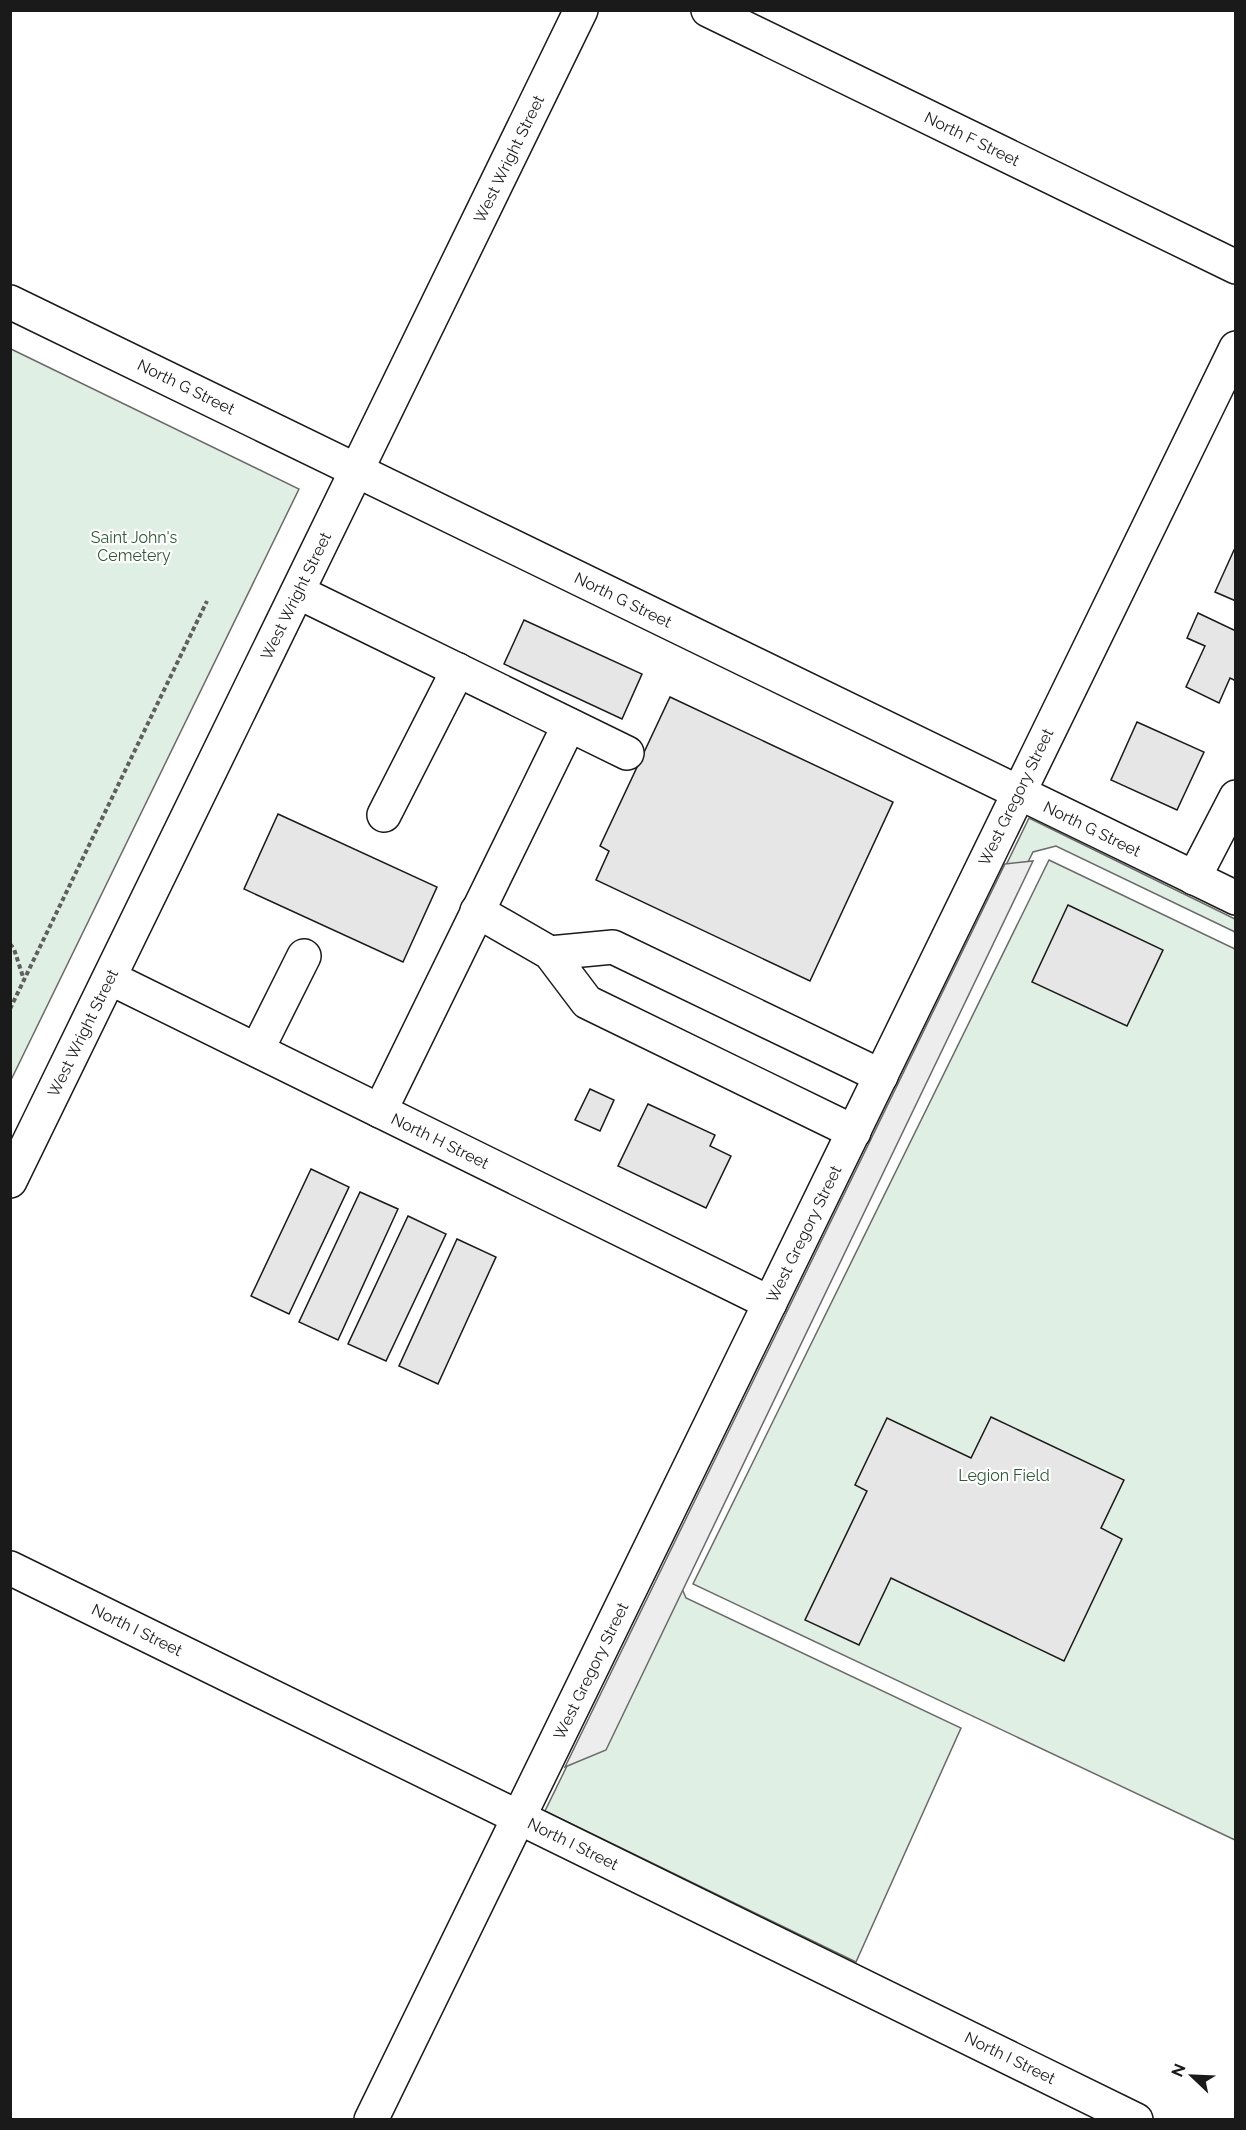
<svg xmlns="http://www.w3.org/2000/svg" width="1246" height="2130" font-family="Raleway,sans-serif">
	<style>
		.green { fill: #e0efe3; stroke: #6a6a6a; stroke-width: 1.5 }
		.parking { fill: #ededed; stroke: #6a6a6a; stroke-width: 1.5 }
		.building { fill: #e6e6e6; stroke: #1a1a1a; stroke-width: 1.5 }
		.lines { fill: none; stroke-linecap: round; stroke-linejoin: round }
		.minor-casing { stroke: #1a1a1a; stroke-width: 36 }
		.path { stroke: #5f5f5f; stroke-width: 4; stroke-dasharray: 4.5 3; stroke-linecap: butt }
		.minor { stroke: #fff; stroke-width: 33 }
		.labels { text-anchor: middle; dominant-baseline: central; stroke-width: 4.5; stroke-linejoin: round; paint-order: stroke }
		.street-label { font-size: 16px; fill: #1a1a1a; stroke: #fff }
		.park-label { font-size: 16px; fill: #2b5a34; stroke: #fff }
	</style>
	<rect width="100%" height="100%" fill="#fff"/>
	<g class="green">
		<path d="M 11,349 L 299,489 L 11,1080 Z"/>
		<path d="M 1029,818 L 1235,919 L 1235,932 L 1056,846 L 1033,852 L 677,1577 L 686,1598 L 961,1728 L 856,1962 L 545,1811 Z"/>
		<path d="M 1049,860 L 1235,949 L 1235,1840 L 693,1584 Z"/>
	</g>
	<path class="parking" d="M 1033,861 L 606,1750 L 565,1767 L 1005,864 Z"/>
	<g class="building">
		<path d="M 1234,550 L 1236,551 L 1236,601 L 1215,592 Z"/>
		<path d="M 1198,613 L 1236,631 L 1236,681 L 1230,678 L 1219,703 L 1186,687 L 1205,646 L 1187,638 Z"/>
		<path d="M 524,620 L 642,674 L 622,719 L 504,664 Z"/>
		<path d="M 670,697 L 893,802 L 810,981 L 596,880 L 609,851 L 600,846 Z"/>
		<path d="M 1137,722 L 1204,752 L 1177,810 L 1111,780 Z"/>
		<path d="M 278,814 L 437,887 L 403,962 L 244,889 Z"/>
		<path d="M 1068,905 L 1163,950 L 1127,1026 L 1032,982 Z"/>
		<path d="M 590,1089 L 614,1100 L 600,1131 L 575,1120 Z"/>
		<path d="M 648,1104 L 715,1135 L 710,1146 L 731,1156 L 706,1208 L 618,1166 Z"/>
		<path d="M 311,1169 L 349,1187 L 289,1314 L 251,1296 Z"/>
		<path d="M 360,1192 L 398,1209 L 338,1340 L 299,1322 Z"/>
		<path d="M 408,1216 L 446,1234 L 386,1361 L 348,1344 Z"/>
		<path d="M 457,1239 L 496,1257 L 438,1384 L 399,1366 Z"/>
		<path d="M 991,1417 L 1124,1480 L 1101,1528 L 1122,1539 L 1064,1661 L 891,1578 L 859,1645 L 805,1620 L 867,1491 L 855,1485 L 887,1418 L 971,1458 Z"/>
	</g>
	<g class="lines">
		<defs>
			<g id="minor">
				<path d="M 708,10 L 1236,267"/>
				<path d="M 10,302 L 1236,898"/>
				<path d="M 298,592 L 627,753"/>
				<path d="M 384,815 L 458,670"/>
				<path d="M 1194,878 L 1236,797"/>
				<path d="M 477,911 L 550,953 L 587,1002 L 854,1132"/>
				<path d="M 550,953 L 613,947 L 881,1076"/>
				<path d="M 110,978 L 770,1303"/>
				<path d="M 257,1050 L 304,956"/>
				<path d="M 380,1111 L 569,725"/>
				<path d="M 10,1181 L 581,10"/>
				<path d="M 10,1568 L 1136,2120"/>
				<path d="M 371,2120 L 1236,348"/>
			</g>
		</defs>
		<use href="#minor" class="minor-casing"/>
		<g class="path">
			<path d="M 10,944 L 14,949 L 24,980"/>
			<path d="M 10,1009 L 207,601"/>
		</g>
		<use href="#minor" class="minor"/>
	</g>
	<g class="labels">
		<g class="street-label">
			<text transform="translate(972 139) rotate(26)">North F Street</text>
			<text transform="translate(509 159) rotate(-64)">West Wright Street</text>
			<text transform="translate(186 387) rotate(26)">North G Street</text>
			<text transform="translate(296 596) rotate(-64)">West Wright Street</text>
			<text transform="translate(623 600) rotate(26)">North G Street</text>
			<text transform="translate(1016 797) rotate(-64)">West Gregory Street</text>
			<text transform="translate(1092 829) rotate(26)">North G Street</text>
			<text transform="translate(83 1033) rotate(-64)">West Wright Street</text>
			<text transform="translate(440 1141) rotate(26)">North H Street</text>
			<text transform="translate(804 1234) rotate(-64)">West Gregory Street</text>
			<text transform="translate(137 1630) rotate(26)">North I Street</text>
			<text transform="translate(591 1671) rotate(-64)">West Gregory Street</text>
			<text transform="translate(573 1844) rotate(26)">North I Street</text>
			<text transform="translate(1010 2058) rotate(26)">North I Street</text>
		</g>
		<g class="park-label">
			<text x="134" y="537">Saint John's<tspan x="134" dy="18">Cemetery</tspan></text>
			<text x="1004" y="1475">Legion Field</text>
		</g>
	</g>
	<rect width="1246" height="2130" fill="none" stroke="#1a1a1a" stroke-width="24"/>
	<g transform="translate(1192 2076) rotate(293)" stroke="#ffffff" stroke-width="4.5" paint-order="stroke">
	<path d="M0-4.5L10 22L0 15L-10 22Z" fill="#1a1a1a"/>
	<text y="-9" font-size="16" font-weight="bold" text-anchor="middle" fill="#1a1a1a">N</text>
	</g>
</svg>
